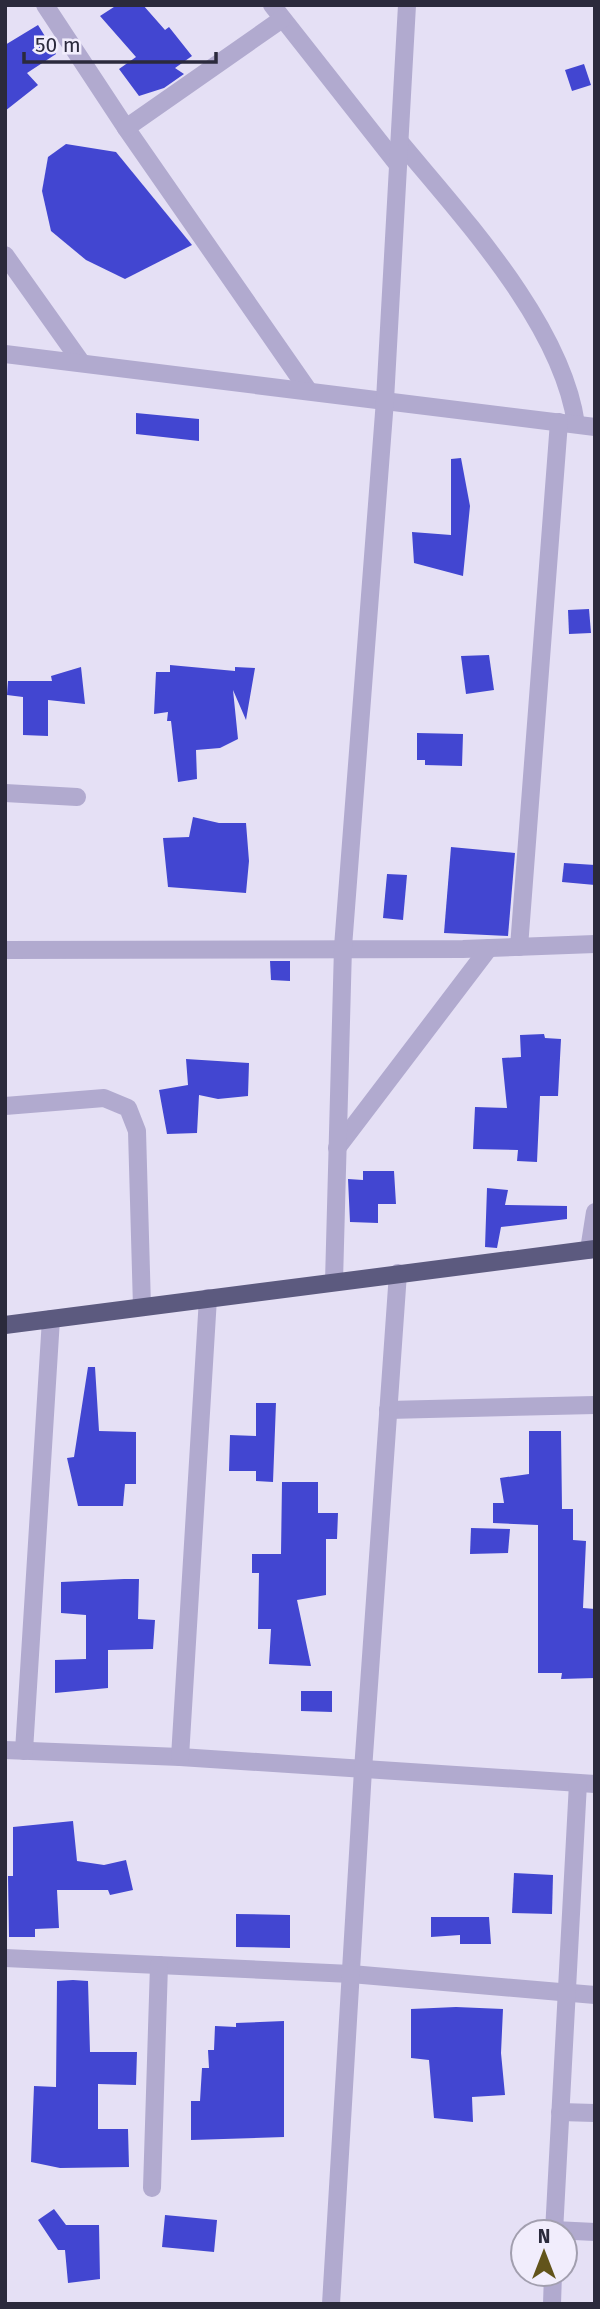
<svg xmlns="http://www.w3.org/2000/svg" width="600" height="2309" font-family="'Fira Sans',sans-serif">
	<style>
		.building { fill: #4246d1 }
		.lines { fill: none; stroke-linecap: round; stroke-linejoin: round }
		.minor { stroke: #b1aacf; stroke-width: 18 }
		.primary { stroke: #5c5a7f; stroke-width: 18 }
	</style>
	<rect width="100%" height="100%" fill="#e5e0f5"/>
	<g class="building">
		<path d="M 117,5 L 143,5 L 165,30 L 169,27 L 192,56 L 175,68 L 184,74 L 164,88 L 139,96 L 119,69 L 136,57 L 100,16 Z"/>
		<path d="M 38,25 L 56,54 L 27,73 L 38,85 L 5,111 L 5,45 Z"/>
		<path d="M 584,64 L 591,85 L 572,91 L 565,70 Z"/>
		<path d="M 66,144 L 116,152 L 192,245 L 125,279 L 86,260 L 51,231 L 42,191 L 48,157 Z"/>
		<path d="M 136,413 L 199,419 L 199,441 L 136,434 Z"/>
		<path d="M 461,458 L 470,506 L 463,576 L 414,563 L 412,532 L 451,535 L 451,459 Z"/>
		<path d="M 589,609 L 591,633 L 569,634 L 568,610 Z"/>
		<path d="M 489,655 L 494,690 L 466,694 L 461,656 Z"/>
		<path d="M 170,665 L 235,671 L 235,667 L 255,668 L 246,720 L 233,690 L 238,739 L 220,748 L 196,750 L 197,779 L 178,782 L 171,721 L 167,721 L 168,712 L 154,714 L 156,672 L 170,672 Z"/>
		<path d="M 81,667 L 85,704 L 48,700 L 48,736 L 23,735 L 23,697 L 7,695 L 8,681 L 52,681 L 51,676 Z"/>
		<path d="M 417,733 L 463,734 L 462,766 L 425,765 L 425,760 L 417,760 Z"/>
		<path d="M 193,817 L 219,823 L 246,823 L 249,861 L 246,893 L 168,887 L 163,838 L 189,837 Z"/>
		<path d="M 451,847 L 515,853 L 508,936 L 444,933 Z"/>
		<path d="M 564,863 L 595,865 L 595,885 L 562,882 Z"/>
		<path d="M 387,874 L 407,875 L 403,920 L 383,918 Z"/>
		<path d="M 270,961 L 290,961 L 290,981 L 271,980 Z"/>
		<path d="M 544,1034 L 545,1038 L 561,1039 L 558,1096 L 540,1096 L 537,1162 L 517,1161 L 518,1150 L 473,1149 L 475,1107 L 507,1108 L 502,1058 L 521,1057 L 520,1035 Z"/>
		<path d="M 186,1059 L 249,1063 L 248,1096 L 218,1099 L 199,1095 L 197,1133 L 167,1134 L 159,1090 L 188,1085 Z"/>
		<path d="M 363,1171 L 394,1171 L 396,1204 L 378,1204 L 378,1223 L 350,1222 L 348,1179 L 363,1180 Z"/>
		<path d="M 487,1188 L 508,1190 L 505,1205 L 567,1206 L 567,1219 L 501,1227 L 497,1248 L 485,1247 Z"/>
		<path d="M 88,1367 L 95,1367 L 99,1431 L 136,1432 L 136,1484 L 125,1484 L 123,1506 L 78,1506 L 67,1458 L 74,1457 Z"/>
		<path d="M 256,1403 L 276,1403 L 273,1482 L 256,1481 L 256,1471 L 229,1471 L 230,1435 L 256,1436 Z"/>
		<path d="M 529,1431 L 561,1431 L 562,1509 L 573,1509 L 573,1540 L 586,1541 L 583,1608 L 595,1609 L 595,1678 L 561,1679 L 562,1673 L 538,1673 L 538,1525 L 493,1523 L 493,1503 L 504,1503 L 500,1478 L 529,1474 Z"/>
		<path d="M 282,1482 L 318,1482 L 318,1513 L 338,1513 L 337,1539 L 326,1539 L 326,1595 L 297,1600 L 311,1666 L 269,1664 L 271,1629 L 258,1629 L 259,1573 L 252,1573 L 252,1554 L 281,1554 Z"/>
		<path d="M 471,1528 L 510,1529 L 508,1553 L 470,1554 Z"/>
		<path d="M 124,1579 L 139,1579 L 138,1619 L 155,1620 L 153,1649 L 108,1650 L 108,1688 L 55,1693 L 55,1660 L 86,1659 L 86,1615 L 61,1613 L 61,1582 Z"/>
		<path d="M 301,1691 L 332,1691 L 332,1712 L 301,1711 Z"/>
		<path d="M 73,1821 L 77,1861 L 104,1865 L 126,1860 L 133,1890 L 110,1895 L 108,1890 L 57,1890 L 59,1928 L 35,1929 L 35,1937 L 9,1937 L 8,1876 L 13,1876 L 13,1827 Z"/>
		<path d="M 514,1873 L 553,1875 L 552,1914 L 512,1913 Z"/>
		<path d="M 236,1914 L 290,1915 L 290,1948 L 236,1947 Z"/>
		<path d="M 431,1917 L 489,1917 L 491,1944 L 460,1944 L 460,1935 L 431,1937 Z"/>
		<path d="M 73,1980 L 88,1981 L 90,2052 L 137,2052 L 136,2085 L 98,2084 L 98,2129 L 128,2129 L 129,2167 L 60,2168 L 31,2162 L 34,2086 L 56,2087 L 57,1981 Z"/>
		<path d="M 456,2007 L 503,2009 L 501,2053 L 505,2095 L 472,2097 L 473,2122 L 434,2118 L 429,2060 L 411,2058 L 411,2009 Z"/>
		<path d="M 284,2021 L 284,2137 L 191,2140 L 191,2101 L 200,2101 L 202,2068 L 209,2068 L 208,2050 L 214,2050 L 215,2026 L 236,2027 L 236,2023 Z"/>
		<path d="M 54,2209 L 66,2225 L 99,2225 L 100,2279 L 68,2283 L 65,2250 L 58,2250 L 38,2220 Z"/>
		<path d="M 165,2215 L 217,2220 L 214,2252 L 162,2247 Z"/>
	</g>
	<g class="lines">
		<g class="minor">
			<path d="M 45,5 L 126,128 L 308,390"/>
			<path d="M 272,5 L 398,165"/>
			<path d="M 126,128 L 282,19"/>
			<path d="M 400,142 C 463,218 562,324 576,424"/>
			<path d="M 5,255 L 81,362"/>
			<path d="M 5,354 L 595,427"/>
			<path d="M 5,793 L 77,797"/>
			<path d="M 519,947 L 559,422"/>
			<path d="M 5,950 L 463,949 L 595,944"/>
			<path d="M 5,1106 L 104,1098 L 128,1108 L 137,1131 L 142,1307"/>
			<path d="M 337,1148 L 489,948"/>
			<path d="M 589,1250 L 595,1212"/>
			<path d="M 334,1282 L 343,947 L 385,400 L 407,5"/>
			<path d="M 388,1410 L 595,1405"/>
			<path d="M 5,1750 L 180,1757 L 595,1784"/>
			<path d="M 24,1751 L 51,1319"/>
			<path d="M 180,1757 L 208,1298"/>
			<path d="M 5,1958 L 351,1974 L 595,1995"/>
			<path d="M 560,2112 L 595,2113"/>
			<path d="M 152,2188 L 159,1965"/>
			<path d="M 554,2230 L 595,2232"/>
			<path d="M 554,2232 L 578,1783"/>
			<path d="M 331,2304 L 363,1770 L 398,1273"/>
			<path d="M 552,2304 L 553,2274"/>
		</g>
		<path class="primary" d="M 5,1325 L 595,1249"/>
	</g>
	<rect width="600" height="2309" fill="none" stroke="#2b2a3c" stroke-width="14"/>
	<g transform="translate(544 2253)"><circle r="33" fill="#f1edfc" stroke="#a29faf" stroke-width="2"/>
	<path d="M0-5L12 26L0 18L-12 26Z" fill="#62541b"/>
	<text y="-10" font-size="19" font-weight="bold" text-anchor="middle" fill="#2b2a3c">N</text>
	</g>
	<path d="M24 52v10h192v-10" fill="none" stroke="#2b2a3c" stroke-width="3.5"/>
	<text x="35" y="52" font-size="21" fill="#2b2a3c" stroke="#f1edfc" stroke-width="5" paint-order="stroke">50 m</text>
</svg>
